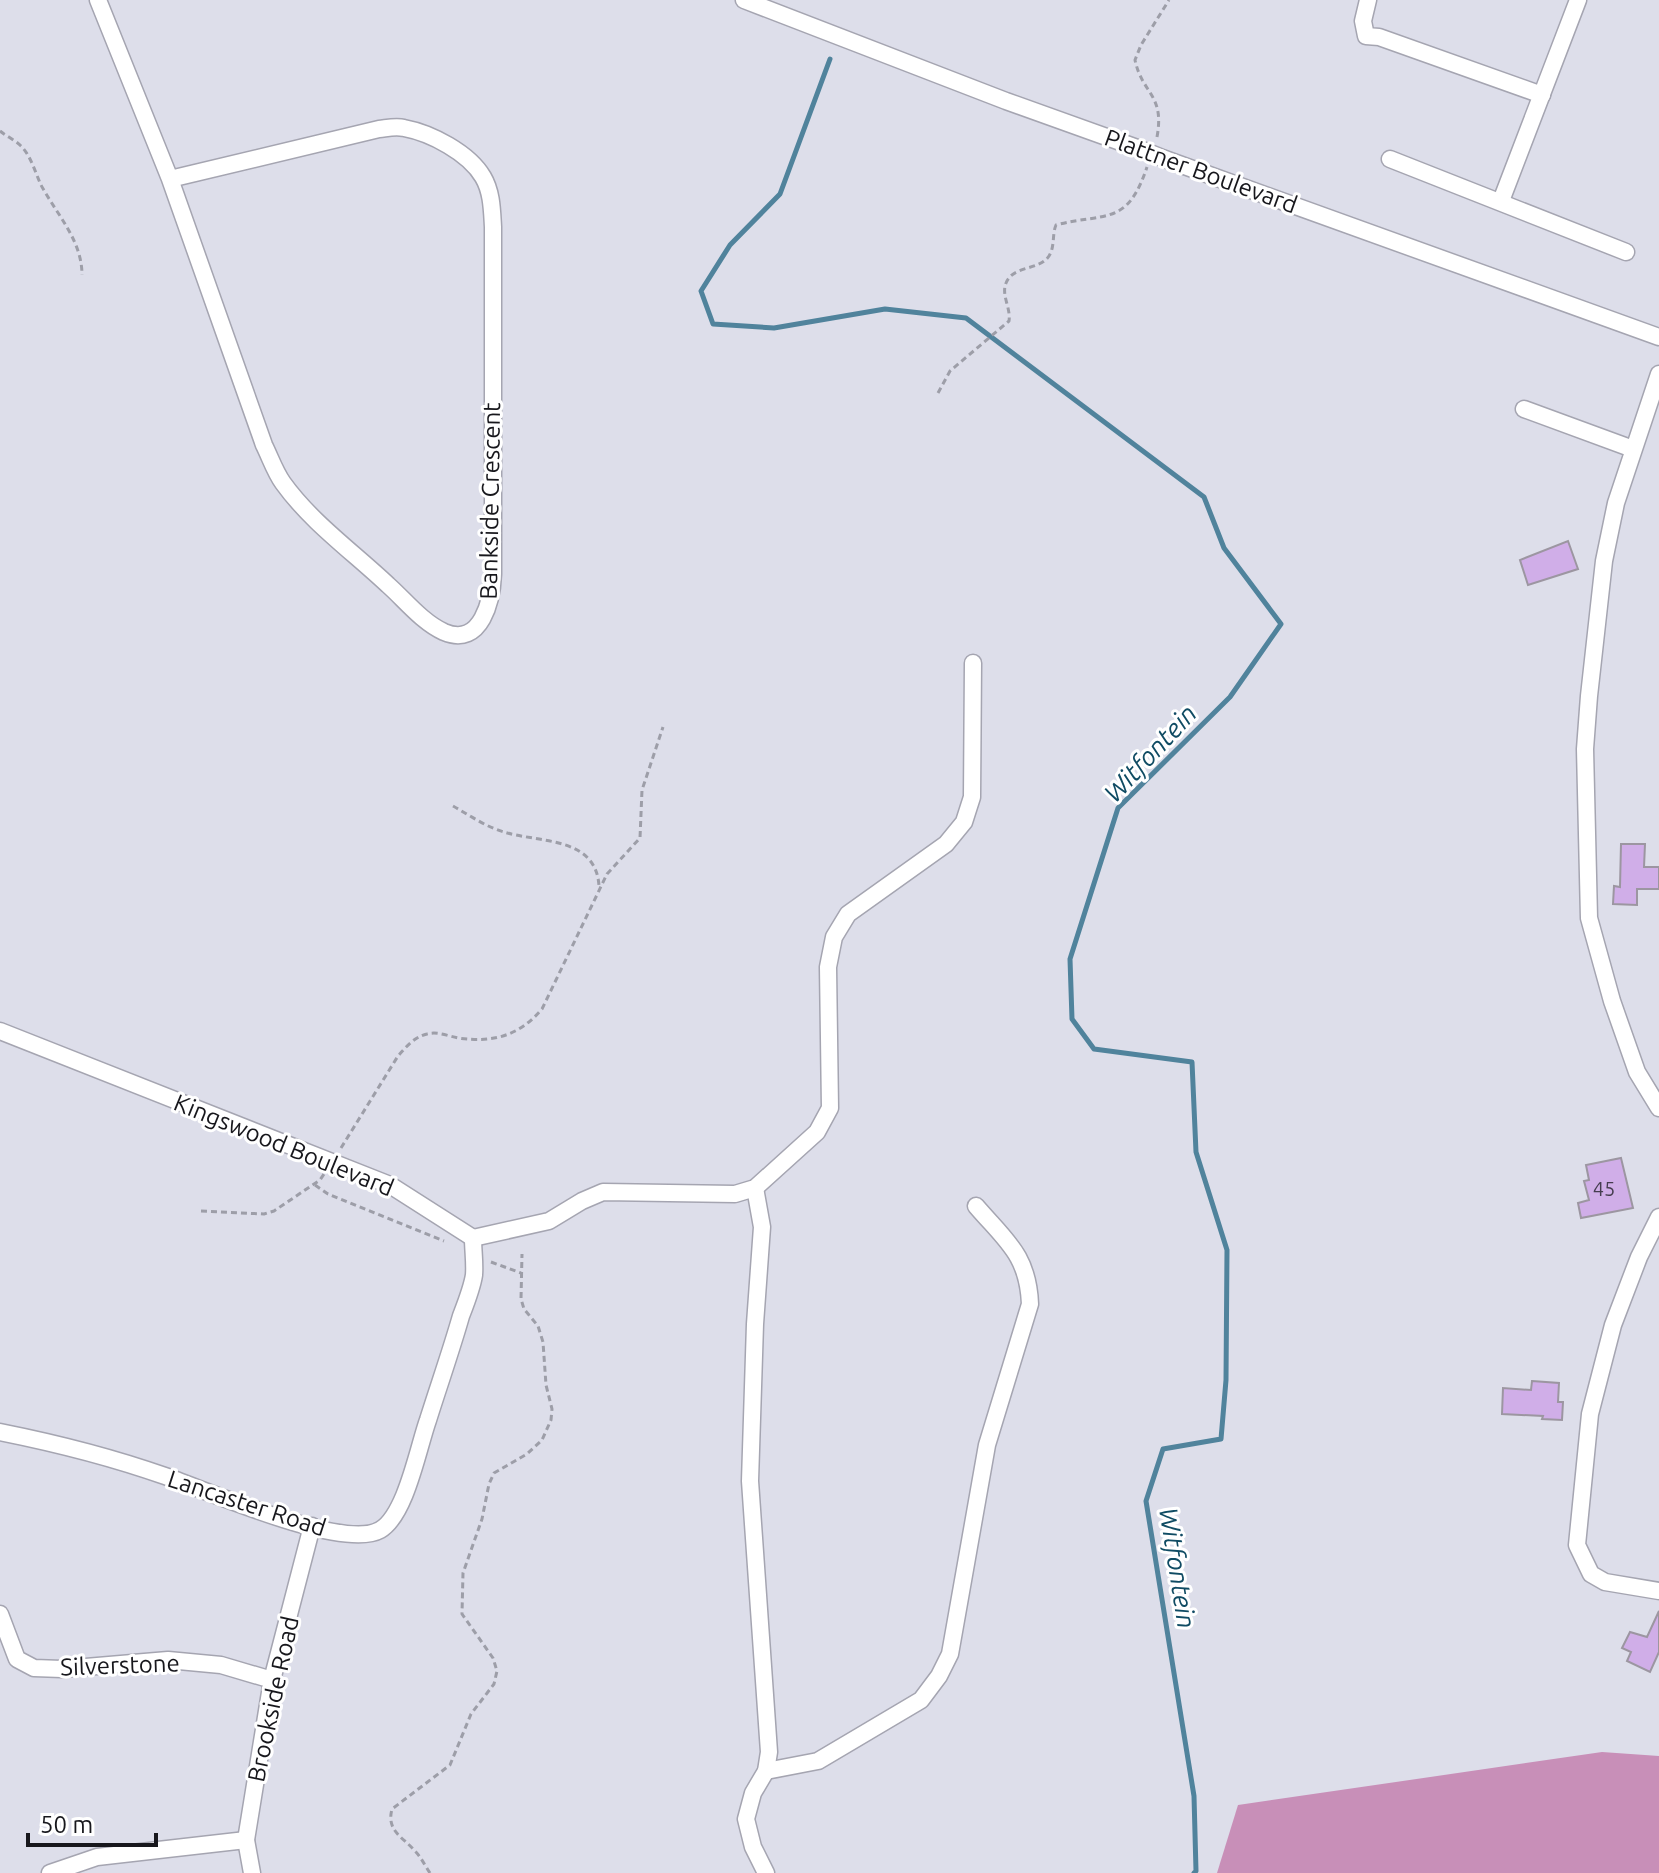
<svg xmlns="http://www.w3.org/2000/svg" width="1659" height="1873" font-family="Ubuntu,sans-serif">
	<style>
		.forest { fill: #c88fb8 }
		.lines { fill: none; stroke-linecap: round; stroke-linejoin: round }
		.stream { stroke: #50839c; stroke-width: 5 }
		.building { fill: #d0aee8; stroke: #9c96a1; stroke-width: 2 }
		.minor-casing { stroke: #a5a5b1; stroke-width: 19 }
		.path { stroke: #9d9ea8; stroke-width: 3; stroke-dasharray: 6 4; stroke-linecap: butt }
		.minor { stroke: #fff; stroke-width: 16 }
		.minor-bridge-casing { stroke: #a5a5b1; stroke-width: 19; stroke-linecap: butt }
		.minor-bridge { stroke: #fff; stroke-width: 16 }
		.labels { text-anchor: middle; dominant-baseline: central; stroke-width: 6; stroke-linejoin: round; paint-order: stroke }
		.number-label { font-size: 20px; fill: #453d4f }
		.street-label { font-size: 24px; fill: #17171c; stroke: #fff }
		.water-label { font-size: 26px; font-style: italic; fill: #0f4b63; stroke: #fff }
	</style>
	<rect width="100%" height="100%" fill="#dddeea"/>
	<path class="forest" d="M 1602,1752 L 1659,1756 L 1659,1873 L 1217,1873 L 1238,1805 Z"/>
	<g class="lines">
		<path class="stream" d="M 830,59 L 780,194 L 730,245 L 701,291 L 713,324 L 774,328 L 885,309 L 966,318 L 1204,497 L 1224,548 L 1281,624 L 1230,697 L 1118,808 L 1070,959 L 1072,1019 L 1094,1049 L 1192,1062 L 1196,1152 L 1227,1250 L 1226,1380 L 1221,1439 L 1163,1449 L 1146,1501 L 1194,1796 L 1196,1871 L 1194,1873"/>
	</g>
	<g class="building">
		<path d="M 1568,541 L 1578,569 L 1528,585 L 1520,560 Z"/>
		<path d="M 1621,844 L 1645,844 L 1644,867 L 1659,867 L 1659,889 L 1637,889 L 1637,905 L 1613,904 L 1614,886 L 1620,887 Z"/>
		<path d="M 1621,1158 L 1633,1208 L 1581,1218 L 1578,1203 L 1589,1200 L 1584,1181 L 1589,1180 L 1586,1165 Z"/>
		<path d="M 1532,1381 L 1559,1383 L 1558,1402 L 1563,1402 L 1562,1420 L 1542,1419 L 1543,1416 L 1502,1414 L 1503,1388 L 1531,1390 Z"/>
		<path d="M 1659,1611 L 1659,1652 L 1650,1672 L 1627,1661 L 1631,1652 L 1622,1648 L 1630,1632 L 1647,1637 Z"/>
	</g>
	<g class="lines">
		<defs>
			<g id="minor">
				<path d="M 98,0 L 170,179 L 264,445 C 270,457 275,472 283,483 C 311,522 353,552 388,585 C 405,600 422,622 444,632 C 482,648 492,599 493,574 L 493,227 C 492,211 492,192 483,177 C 469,153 431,133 404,128 C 396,126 388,128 379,129 L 170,179"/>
				<path d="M 744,0 L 1006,101 L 1140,149"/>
				<path d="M 1368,0 L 1363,21 L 1366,36 L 1379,37 L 1542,95"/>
				<path d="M 1165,159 L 1659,337"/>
				<path d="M 1390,159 L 1626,252"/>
				<path d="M 1501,201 L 1578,0"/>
				<path d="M 1659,374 L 1616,503 L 1604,561 L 1589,696 L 1585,749 L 1589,918 L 1612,1001 L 1637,1072 L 1659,1108"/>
				<path d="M 1524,409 L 1633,449"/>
				<path d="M 0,1031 L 390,1185 L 473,1238 L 549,1221 L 582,1201 L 603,1192 L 735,1194 L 755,1188 L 817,1132 L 830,1108 L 828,967 L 834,937 L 848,914 L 946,844 L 964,822 L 972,797 L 973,663"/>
				<path d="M 755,1188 L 762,1227 L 755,1324 L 750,1481 L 769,1752 L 766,1771 L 753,1793 L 746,1819 L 753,1847 L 766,1873"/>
				<path d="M 1659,1217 L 1639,1257 L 1613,1325 L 1590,1414 L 1577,1545 L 1591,1574 L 1605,1582 L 1659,1591"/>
				<path d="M 0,1432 C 55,1443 111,1457 165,1476 C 206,1490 343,1551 380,1530 C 406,1515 418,1448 428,1420 C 439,1385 451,1351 461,1316 C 466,1303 472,1288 474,1275 C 475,1263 473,1250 473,1238"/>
				<path d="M 0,1614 L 17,1659 L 34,1668 L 62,1669 L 168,1660 L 221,1665 L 272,1680"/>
				<path d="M 766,1771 L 818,1761 L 921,1700 L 939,1676 L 950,1654 L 987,1445 L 1030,1304 C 1028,1255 1006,1241 976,1206"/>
				<path d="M 50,1873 L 97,1857 L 246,1840"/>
				<path d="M 252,1873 L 246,1840 L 272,1680 L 312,1526"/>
			</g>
		</defs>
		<use href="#minor" class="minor-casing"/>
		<g class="path">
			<path d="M 0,131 C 6,136 15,140 21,146 C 31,156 35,172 41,185 C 57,215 82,240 82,275"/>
			<path d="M 1157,137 C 1165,94 1142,94 1135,60 L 1141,45 L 1169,0"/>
			<path d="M 938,393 L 950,371 L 1009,321 C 1011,308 1001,295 1006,283 C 1013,265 1039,271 1049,256 C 1055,247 1052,234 1056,225 C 1106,212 1127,227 1147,167"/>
			<path d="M 453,806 C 469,815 486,827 504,832 C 539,843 596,836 599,886"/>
			<path d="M 341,1148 L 398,1056 C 406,1047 414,1037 427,1034 C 437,1031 448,1036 458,1038 C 493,1043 519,1036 542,1009 L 607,874 L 640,838 L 642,790 L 663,727"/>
			<path d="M 315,1185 L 328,1194 L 444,1241"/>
			<path d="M 201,1211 L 264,1214 L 274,1211 L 320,1180 L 324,1174"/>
			<path d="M 491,1262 L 521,1273"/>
			<path d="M 430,1873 C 425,1866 421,1857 415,1851 C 403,1837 386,1831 392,1809 L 450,1765 L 471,1714 L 494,1684 L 497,1671 L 493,1658 L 462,1614 L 463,1573 L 482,1519 L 489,1484 L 494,1473 L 527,1454 L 542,1440 L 551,1420 L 552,1409 L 546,1385 L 543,1342 L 538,1326 L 524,1309 L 521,1299 L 522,1254"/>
		</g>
		<use href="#minor" class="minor"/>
		<defs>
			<path id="minor-bridge" d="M 1140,149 L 1165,159"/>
		</defs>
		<use href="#minor-bridge" class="minor-bridge-casing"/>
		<use href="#minor-bridge" class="minor-bridge"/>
	</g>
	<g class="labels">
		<g class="number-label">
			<text x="1604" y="1188">45</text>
		</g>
		<g class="street-label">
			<text transform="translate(1201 171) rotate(20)">Plattner Boulevard</text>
			<text transform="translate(490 501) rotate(-89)">Bankside Crescent</text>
			<text transform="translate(284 1145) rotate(22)">Kingswood Boulevard</text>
			<text transform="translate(247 1503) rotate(18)">Lancaster Road</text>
			<text transform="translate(120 1665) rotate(-2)">Silverstone</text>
			<text transform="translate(273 1699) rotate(-78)">Brookside Road</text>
		</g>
		<g class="water-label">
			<text transform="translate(1150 753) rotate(-47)">Witfontein</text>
			<text transform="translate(1178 1568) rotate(81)">Witfontein</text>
		</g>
	</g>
	<path d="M28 1833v12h128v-12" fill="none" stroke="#17171c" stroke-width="4"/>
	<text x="40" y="1833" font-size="24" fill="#17171c" stroke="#ffffff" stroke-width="6" paint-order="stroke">50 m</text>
</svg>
